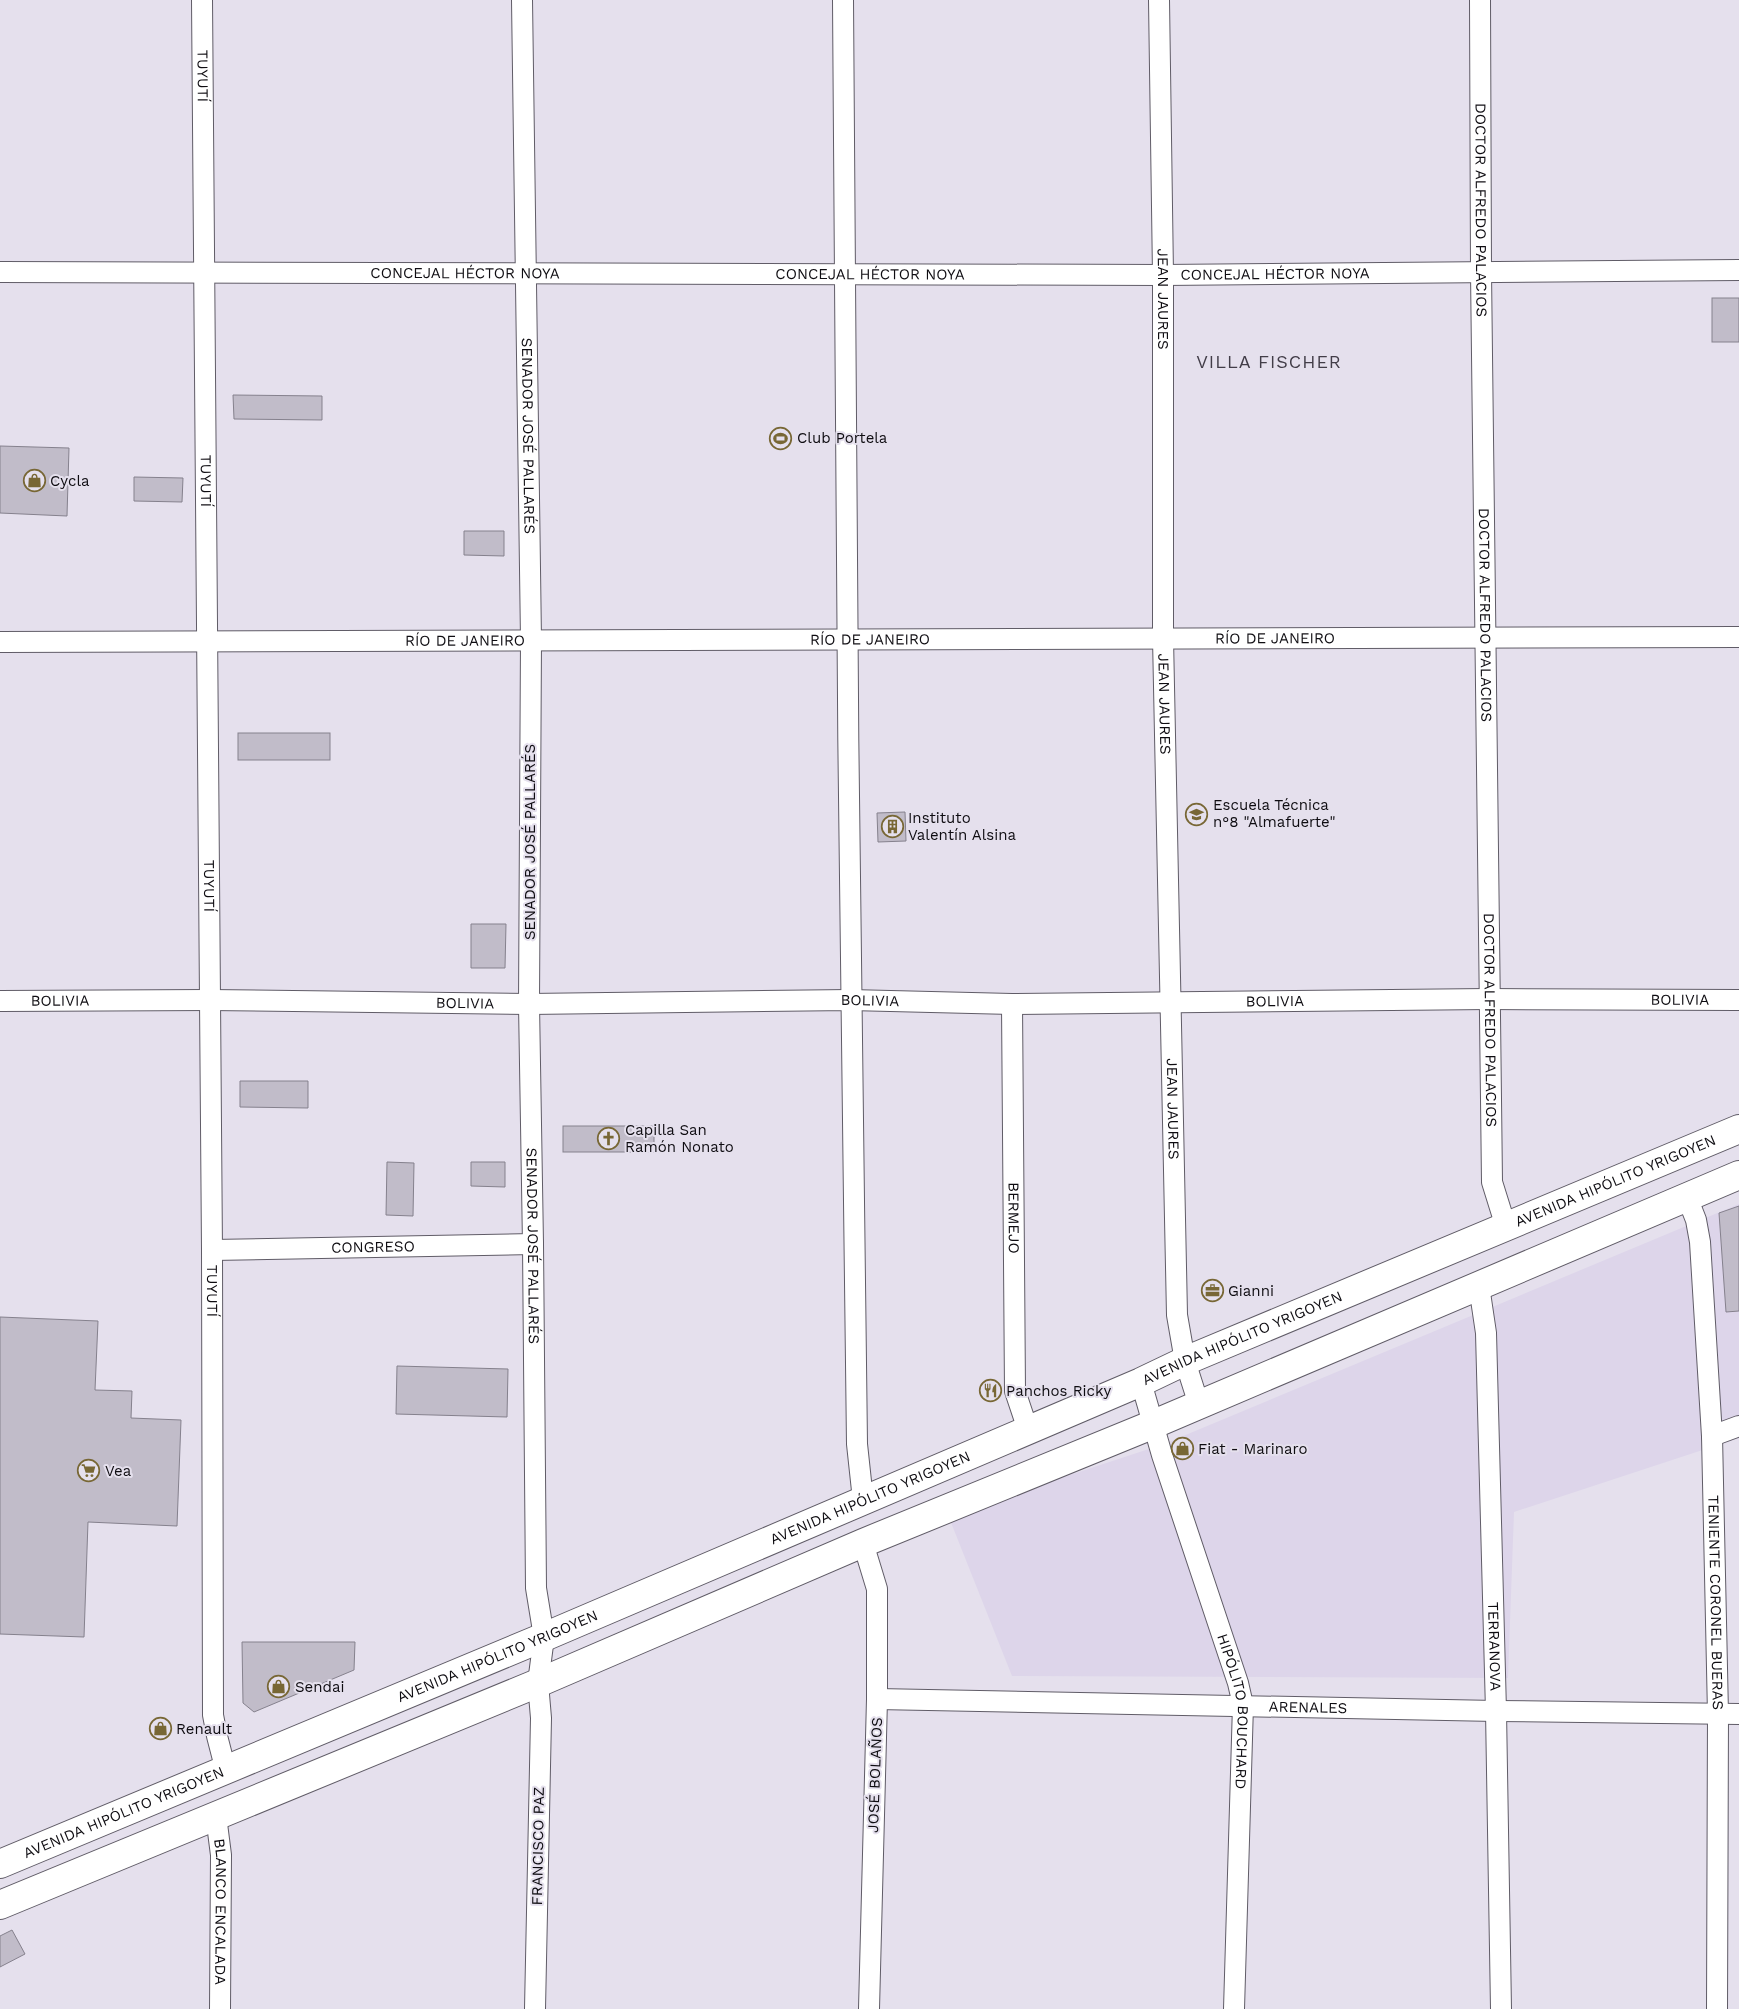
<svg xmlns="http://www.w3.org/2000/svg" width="1739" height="2009" font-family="'Work Sans',sans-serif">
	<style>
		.built { fill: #ddd5ea }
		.building { fill: #c1bcc9; stroke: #85818d }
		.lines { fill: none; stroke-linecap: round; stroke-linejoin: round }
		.street-casing { stroke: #605c67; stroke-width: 22 }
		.primary-casing { stroke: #605c67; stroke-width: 30 }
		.street { stroke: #fff; stroke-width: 20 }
		.primary { stroke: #fff; stroke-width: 28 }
		.labels { text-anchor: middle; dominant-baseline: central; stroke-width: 4; stroke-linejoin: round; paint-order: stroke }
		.street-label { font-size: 15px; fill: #0e0c11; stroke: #e5e0ed }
		.poi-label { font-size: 15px; fill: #0e0c11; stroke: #e5e0ed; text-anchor: start }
		.quarter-label { font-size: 18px; letter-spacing: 1px; fill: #423d48; stroke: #e5e0ed }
	</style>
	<rect width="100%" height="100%" fill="#e5e0ed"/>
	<path class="built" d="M 1739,1204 L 1739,1438 L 1514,1512 L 1508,1678 L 1012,1676 L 948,1515 L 1164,1444 Z"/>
	<g class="building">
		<rect x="1712" y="298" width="27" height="44"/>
		<path d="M 233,395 L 322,396 L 322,420 L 234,419 Z"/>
		<path d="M 0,446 L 69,448 L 67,516 L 0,513 Z"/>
		<path d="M 134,477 L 183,478 L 182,502 L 134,501 Z"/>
		<path d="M 464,531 L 504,531 L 504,556 L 464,555 Z"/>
		<rect x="238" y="733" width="92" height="27"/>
		<path d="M 905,812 L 906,841 L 878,842 L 877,813 Z"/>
		<path d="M 471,924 L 506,924 L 505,968 L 471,968 Z"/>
		<path d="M 240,1081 L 308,1081 L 308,1108 L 240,1107 Z"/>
		<rect x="563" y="1126" width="91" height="26"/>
		<path d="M 387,1162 L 414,1163 L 413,1216 L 386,1215 Z"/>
		<path d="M 471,1162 L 505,1162 L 505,1187 L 471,1186 Z"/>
		<path d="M 1739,1206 L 1739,1311 L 1726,1312 L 1719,1213 Z"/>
		<path d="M 0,1317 L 98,1321 L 95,1390 L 132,1391 L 131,1418 L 181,1420 L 177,1526 L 88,1522 L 84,1637 L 0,1634 Z"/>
		<path d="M 397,1366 L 508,1369 L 507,1417 L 396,1414 Z"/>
		<path d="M 242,1642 L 355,1642 L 354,1670 L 254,1712 L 243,1703 Z"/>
		<path d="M 12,1930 L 25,1954 L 0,1967 L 0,1936 Z"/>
	</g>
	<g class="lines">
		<defs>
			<g id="street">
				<path id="s1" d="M 202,0 L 212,1250 L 213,1715 L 217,1736 L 226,1771"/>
				<path id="s2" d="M 522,0 L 531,640 L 529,1004 L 533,1244 L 536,1588 L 544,1637 L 538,1683 L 541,1718 L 535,2009"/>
				<path d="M 843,0 C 845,481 850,963 857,1444 L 863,1500"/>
				<path id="s3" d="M 1159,0 L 1163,275 L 1163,638 L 1177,1315 L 1185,1361 L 1199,1405"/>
				<path id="s4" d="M 1480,0 L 1481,272 L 1492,1182 L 1506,1227"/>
				<path id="s5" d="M 0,272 L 1163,275 L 1739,270"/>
				<path id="s6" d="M 0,642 L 1739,637"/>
				<path id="s7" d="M 0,1001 L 209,1000 L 529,1004 L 850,1000 L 1012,1004 L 1488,999 L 1739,1000"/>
				<path id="s8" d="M 1012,1004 L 1015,1391 L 1028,1430"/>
				<path id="s9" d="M 1687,1197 L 1696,1220 L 1700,1242 L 1712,1436 L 1718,1714 L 1717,2009"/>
				<path id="s10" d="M 212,1250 L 533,1244"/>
				<path id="s11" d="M 1479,1286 L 1486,1333 L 1496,1711 L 1501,2009"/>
				<path id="s12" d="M 1141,1382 L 1162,1455 L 1238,1683 L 1243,1705 L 1234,2009"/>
				<path d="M 1712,1436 L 1739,1426"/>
				<path d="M 863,1543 L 877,1589 L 877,1699 L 869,2009"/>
				<path id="s13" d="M 877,1699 L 1496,1711 L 1739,1714"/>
				<path id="s14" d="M 216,1816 L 221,1855 L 220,2009"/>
			</g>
			<g id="primary">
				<path id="s15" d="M 0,1864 L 544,1637 L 1141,1382 L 1185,1361 L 1739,1129"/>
				<path d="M 0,1905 L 538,1683 L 863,1543 L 1154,1424 L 1739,1175"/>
			</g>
		</defs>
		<use href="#street" class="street-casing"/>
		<use href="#primary" class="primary-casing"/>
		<use href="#street" class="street"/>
		<use href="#primary" class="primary"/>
	</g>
	<defs>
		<symbol id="stadium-ring" viewBox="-11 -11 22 22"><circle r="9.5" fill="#e5e0ed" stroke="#786735" stroke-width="1.5"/><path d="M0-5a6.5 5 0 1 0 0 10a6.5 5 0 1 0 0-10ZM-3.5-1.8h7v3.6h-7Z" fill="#786735"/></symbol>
		<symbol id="shop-ring" viewBox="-11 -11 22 22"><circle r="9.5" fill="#e5e0ed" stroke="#786735" stroke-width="1.5"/><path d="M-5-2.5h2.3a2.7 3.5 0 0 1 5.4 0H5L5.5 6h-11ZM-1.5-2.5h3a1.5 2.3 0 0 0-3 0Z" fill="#786735"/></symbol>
		<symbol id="school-ring" viewBox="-11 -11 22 22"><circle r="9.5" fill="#e5e0ed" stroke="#786735" stroke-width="1.5"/><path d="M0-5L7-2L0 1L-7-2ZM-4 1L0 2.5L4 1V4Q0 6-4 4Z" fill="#786735"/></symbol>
		<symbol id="building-ring" viewBox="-11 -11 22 22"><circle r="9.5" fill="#e5e0ed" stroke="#786735" stroke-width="1.5"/><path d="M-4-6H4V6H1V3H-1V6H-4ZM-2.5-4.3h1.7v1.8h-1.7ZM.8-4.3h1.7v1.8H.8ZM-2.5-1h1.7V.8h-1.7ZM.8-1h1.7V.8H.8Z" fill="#786735"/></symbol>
		<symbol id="church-ring" viewBox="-11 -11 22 22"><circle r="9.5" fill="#e5e0ed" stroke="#786735" stroke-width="1.5"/><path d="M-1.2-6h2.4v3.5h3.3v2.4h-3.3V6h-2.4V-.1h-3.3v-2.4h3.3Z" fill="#786735"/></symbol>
		<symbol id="office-ring" viewBox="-11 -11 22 22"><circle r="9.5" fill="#e5e0ed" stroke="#786735" stroke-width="1.5"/><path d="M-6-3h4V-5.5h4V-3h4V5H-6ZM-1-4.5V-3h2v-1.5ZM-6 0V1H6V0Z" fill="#786735"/></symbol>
		<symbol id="restaurant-ring" viewBox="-11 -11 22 22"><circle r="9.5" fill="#e5e0ed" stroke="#786735" stroke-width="1.5"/><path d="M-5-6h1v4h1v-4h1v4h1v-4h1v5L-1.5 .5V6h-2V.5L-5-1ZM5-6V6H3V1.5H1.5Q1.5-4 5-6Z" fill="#786735"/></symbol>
		<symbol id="supermarket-ring" viewBox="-11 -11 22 22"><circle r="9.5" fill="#e5e0ed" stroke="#786735" stroke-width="1.5"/><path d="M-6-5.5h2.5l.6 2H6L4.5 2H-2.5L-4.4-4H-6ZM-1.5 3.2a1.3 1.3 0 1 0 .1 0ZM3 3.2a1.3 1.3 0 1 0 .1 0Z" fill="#786735"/></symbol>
	</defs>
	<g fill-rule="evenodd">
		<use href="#stadium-ring" x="768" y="426" width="25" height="25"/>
		<use href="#shop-ring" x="22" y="468" width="25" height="25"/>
		<use href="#school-ring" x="1184" y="802" width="25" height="25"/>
		<use href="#building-ring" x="880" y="814" width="25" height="25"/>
		<use href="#church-ring" x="596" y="1126" width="25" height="25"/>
		<use href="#office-ring" x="1200" y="1278" width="25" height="25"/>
		<use href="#restaurant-ring" x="978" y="1378" width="25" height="25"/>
		<use href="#shop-ring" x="1170" y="1436" width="25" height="25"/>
		<use href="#supermarket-ring" x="76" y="1458" width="25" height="25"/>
		<use href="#shop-ring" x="266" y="1674" width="25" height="25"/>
		<use href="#shop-ring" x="148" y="1716" width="25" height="25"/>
	</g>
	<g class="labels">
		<g class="street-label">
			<text stroke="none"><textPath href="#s1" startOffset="76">TUYUTÍ</textPath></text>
			<text stroke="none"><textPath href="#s4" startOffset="210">DOCTOR ALFREDO PALACIOS</textPath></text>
			<text stroke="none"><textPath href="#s5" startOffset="465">CONCEJAL HÉCTOR NOYA</textPath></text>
			<text stroke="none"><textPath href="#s5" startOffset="870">CONCEJAL HÉCTOR NOYA</textPath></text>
			<text stroke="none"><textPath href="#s5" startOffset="1275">CONCEJAL HÉCTOR NOYA</textPath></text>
			<text stroke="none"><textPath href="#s3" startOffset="299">JEAN JAURES</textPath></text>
			<text stroke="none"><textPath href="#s2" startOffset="436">SENADOR JOSÉ PALLARÉS</textPath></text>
			<text stroke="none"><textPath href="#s1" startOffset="481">TUYUTÍ</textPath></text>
			<text stroke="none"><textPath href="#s4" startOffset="615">DOCTOR ALFREDO PALACIOS</textPath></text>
			<text stroke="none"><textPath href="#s6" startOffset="1275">RÍO DE JANEIRO</textPath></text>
			<text stroke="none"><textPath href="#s6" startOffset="870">RÍO DE JANEIRO</textPath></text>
			<text stroke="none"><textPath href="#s6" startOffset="465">RÍO DE JANEIRO</textPath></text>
			<text stroke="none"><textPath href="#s3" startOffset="704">JEAN JAURES</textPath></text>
			<text transform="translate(530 842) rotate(-90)">SENADOR JOSÉ PALLARÉS</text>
			<text stroke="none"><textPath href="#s1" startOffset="886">TUYUTÍ</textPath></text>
			<text stroke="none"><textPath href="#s7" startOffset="1275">BOLIVIA</textPath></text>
			<text stroke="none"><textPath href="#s7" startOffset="1680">BOLIVIA</textPath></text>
			<text stroke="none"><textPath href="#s7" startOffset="60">BOLIVIA</textPath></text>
			<text stroke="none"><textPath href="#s7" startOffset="870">BOLIVIA</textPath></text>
			<text stroke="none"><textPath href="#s7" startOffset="465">BOLIVIA</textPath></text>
			<text stroke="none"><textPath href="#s4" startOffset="1020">DOCTOR ALFREDO PALACIOS</textPath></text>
			<text stroke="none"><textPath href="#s3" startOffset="1109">JEAN JAURES</textPath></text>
			<text stroke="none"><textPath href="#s15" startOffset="1754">AVENIDA HIPÓLITO YRIGOYEN</textPath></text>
			<text stroke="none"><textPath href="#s8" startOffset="214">BERMEJO</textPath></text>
			<text stroke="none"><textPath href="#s10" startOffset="161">CONGRESO</textPath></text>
			<text stroke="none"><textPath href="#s2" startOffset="1246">SENADOR JOSÉ PALLARÉS</textPath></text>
			<text stroke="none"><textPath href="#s1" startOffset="1291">TUYUTÍ</textPath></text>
			<text stroke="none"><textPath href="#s15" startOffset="1349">AVENIDA HIPÓLITO YRIGOYEN</textPath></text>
			<text stroke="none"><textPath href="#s15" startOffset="944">AVENIDA HIPÓLITO YRIGOYEN</textPath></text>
			<text stroke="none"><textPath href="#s9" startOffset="408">TENIENTE CORONEL BUERAS</textPath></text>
			<text stroke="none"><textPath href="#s11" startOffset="361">TERRANOVA</textPath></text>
			<text stroke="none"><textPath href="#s15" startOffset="539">AVENIDA HIPÓLITO YRIGOYEN</textPath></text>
			<text stroke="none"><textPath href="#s13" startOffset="431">ARENALES</textPath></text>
			<text stroke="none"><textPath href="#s12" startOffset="344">HIPÓLITO BOUCHARD</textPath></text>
			<text transform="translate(875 1775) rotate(-88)">JOSÉ BOLAÑOS</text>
			<text stroke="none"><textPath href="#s15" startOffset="134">AVENIDA HIPÓLITO YRIGOYEN</textPath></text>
			<text transform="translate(538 1846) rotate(-89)">FRANCISCO PAZ</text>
			<text stroke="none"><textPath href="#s14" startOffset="96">BLANCO ENCALADA</textPath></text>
		</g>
		<g class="poi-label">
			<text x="797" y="438">Club Portela</text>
			<text x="50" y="481">Cycla</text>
			<text x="1213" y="805">Escuela Técnica<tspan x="1213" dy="17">n°8 "Almafuerte"</tspan></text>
			<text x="908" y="818">Instituto<tspan x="908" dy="17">Valentín Alsina</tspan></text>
			<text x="625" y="1130">Capilla San<tspan x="625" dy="17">Ramón Nonato</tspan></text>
			<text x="1228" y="1291">Gianni</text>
			<text x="1006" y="1391">Panchos Ricky</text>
			<text x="1198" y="1449">Fiat - Marinaro</text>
			<text x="105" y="1471">Vea</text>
			<text x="295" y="1687">Sendai</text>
			<text x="176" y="1729">Renault</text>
		</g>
		<g class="quarter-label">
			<text x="1269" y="361">VILLA FISCHER</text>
		</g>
	</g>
</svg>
